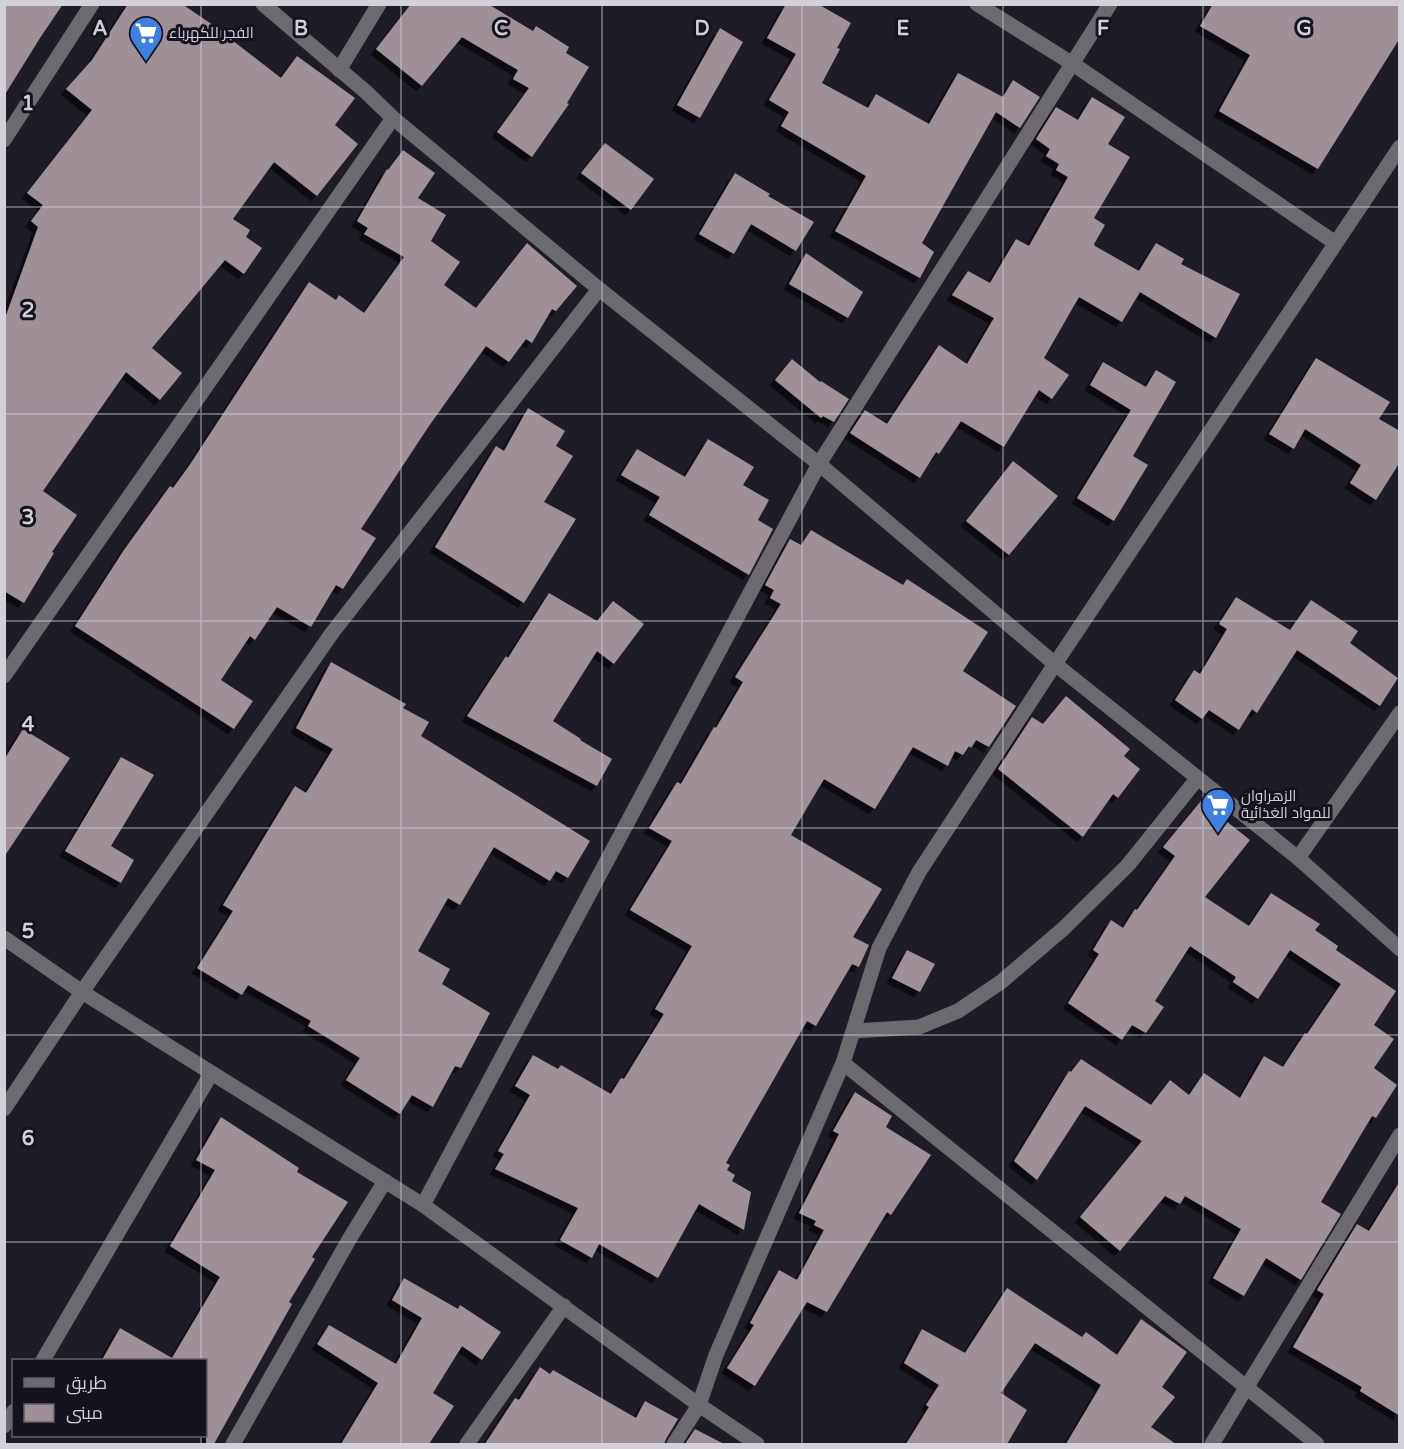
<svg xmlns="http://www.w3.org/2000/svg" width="1404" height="1449" font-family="'Varela Round',Cairo,sans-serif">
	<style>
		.building { fill: #9f8f97; filter: url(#shadow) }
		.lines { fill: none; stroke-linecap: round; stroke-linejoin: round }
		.minor { stroke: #6c696f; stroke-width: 15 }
		.grid { fill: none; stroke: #d2d1d9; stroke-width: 1.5; stroke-opacity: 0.55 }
		.labels { text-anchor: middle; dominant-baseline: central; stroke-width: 6; stroke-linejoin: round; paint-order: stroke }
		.poi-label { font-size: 15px; fill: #d2d1d9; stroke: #15131e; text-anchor: start }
		.grid-label { font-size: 20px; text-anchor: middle; font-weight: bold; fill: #d2d1d9; stroke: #15131e; stroke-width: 6; stroke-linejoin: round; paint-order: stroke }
	</style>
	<defs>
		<filter id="shadow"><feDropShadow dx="-5.5" dy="5.5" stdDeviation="0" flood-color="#0009"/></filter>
	</defs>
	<rect width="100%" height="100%" fill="#1e1c27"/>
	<g class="building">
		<path d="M 4,4 L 63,4 L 40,38 L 4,96 Z"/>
		<path d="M 128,4 L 182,4 L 229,36 L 228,37 L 281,78 L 297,56 L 355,98 L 335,125 L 358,144 L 317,196 L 274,162 L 233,219 L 250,230 L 246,237 L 262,248 L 244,274 L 225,260 L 152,348 L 182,373 L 160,400 L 126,372 L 43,491 L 77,515 L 52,552 L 54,553 L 24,603 L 4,591 L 4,321 L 38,227 L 31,221 L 43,205 L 27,193 L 92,110 L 66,89 L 92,60 Z"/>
		<path d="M 411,4 L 488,4 L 533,31 L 536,26 L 569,47 L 566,53 L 589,67 L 567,103 L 569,104 L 532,157 L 497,132 L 529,88 L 513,79 L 518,70 L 462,37 L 422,86 L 376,49 Z"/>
		<path d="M 786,4 L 818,4 L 851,23 L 837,48 L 840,49 L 822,83 L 868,108 L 876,94 L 929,124 L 958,73 L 1003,97 L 1013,80 L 1040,97 L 1020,128 L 996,112 L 922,243 L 934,252 L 920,278 L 835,231 L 866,176 L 781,126 L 789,112 L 769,100 L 796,54 L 767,38 Z"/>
		<path d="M 1213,4 L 1400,4 L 1400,38 L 1318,169 L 1219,111 L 1250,55 L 1200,26 Z"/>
		<path d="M 720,28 L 743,42 L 700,118 L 677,105 Z"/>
		<path d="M 1092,97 L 1125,117 L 1108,144 L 1130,157 L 1094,218 L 1105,225 L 1094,244 L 1095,246 L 1139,271 L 1156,243 L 1184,259 L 1181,264 L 1240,294 L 1216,338 L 1140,292 L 1122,322 L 1079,297 L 1044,358 L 1069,375 L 1052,399 L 1039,390 L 1004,447 L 961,421 L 939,454 L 936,452 L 920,478 L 850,433 L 865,410 L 887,424 L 939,345 L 967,364 L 994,318 L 952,295 L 968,271 L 990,283 L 1016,239 L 1029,246 L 1068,177 L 1056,170 L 1059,164 L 1046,156 L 1050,149 L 1036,139 L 1056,107 L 1078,120 Z"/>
		<path d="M 605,143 L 654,179 L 631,210 L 581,173 Z"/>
		<path d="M 403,150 L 435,173 L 418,198 L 446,215 L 431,241 L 460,262 L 444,285 L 476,308 L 527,243 L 577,286 L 556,311 L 552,309 L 532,343 L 526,339 L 509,362 L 486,346 L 429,426 L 361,529 L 376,538 L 343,589 L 336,585 L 311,627 L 277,607 L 255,640 L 250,636 L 221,680 L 253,701 L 234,729 L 75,626 L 124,550 L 170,486 L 173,488 L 189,466 L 309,282 L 336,300 L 339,295 L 364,313 L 404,257 L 364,234 L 368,228 L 357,221 L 387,169 L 388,170 Z"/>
		<path d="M 735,173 L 770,194 L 768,196 L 814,222 L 796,251 L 751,224 L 734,254 L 699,234 Z"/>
		<path d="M 806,253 L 863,292 L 848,318 L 789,284 Z"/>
		<path d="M 1316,358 L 1390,402 L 1379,419 L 1400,431 L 1400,462 L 1376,500 L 1350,483 L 1361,465 L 1305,429 L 1294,449 L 1269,434 Z"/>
		<path d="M 792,359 L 820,382 L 821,381 L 849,399 L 834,422 L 823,416 L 821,418 L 775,380 Z"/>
		<path d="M 1103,362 L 1146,387 L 1156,370 L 1176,382 L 1133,456 L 1148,465 L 1114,521 L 1077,498 L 1131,410 L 1090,385 Z"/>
		<path d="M 528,408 L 565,431 L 556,446 L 573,456 L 544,502 L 576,519 L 524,603 L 435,547 L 496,446 L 504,451 Z"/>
		<path d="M 708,439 L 754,467 L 743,485 L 769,500 L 758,520 L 773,529 L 749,575 L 649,515 L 660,497 L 621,475 L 637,449 L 685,477 Z"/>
		<path d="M 1013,461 L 1058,496 L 1009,555 L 966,521 Z"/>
		<path d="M 811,530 L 903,585 L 907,579 L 988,632 L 963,671 L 1016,706 L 989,747 L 976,740 L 971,748 L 969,746 L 963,755 L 955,751 L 948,766 L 913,747 L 875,809 L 824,779 L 791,835 L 882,889 L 853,937 L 869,945 L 859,967 L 852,964 L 816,1026 L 807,1021 L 726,1163 L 730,1165 L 727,1170 L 735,1175 L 732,1181 L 751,1192 L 744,1230 L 699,1204 L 658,1278 L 599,1244 L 592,1258 L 560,1240 L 578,1208 L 495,1169 L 504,1154 L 498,1151 L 530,1095 L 515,1086 L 533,1055 L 558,1069 L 561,1065 L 611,1094 L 621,1078 L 624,1079 L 664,1014 L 655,1009 L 692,946 L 630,910 L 672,841 L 649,828 L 677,782 L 681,784 L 714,727 L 716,728 L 743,682 L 735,677 L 781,604 L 770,598 L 774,590 L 765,585 L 790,539 L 801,545 Z"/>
		<path d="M 549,593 L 597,621 L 613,601 L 644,624 L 614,664 L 597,651 L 553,721 L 581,739 L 580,740 L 612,759 L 597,786 L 467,716 L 506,656 L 508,658 Z"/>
		<path d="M 1236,597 L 1290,630 L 1311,600 L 1358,631 L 1350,643 L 1398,678 L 1380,706 L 1297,650 L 1257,713 L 1252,709 L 1239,730 L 1209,710 L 1202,719 L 1175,700 L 1194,670 L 1200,674 L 1227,629 L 1219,624 Z"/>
		<path d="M 331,662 L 406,704 L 403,708 L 429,722 L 421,736 L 590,841 L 568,878 L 556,871 L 550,881 L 494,847 L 460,905 L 448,898 L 418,951 L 450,969 L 442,984 L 490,1013 L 461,1068 L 455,1066 L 433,1107 L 412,1095 L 400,1114 L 346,1080 L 360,1058 L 308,1026 L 311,1021 L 248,985 L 242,995 L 197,968 L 233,911 L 223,905 L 295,786 L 306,793 L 333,749 L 296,728 Z"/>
		<path d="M 1066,696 L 1130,749 L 1124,756 L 1140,769 L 1118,798 L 1113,794 L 1083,837 L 998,769 L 1032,717 L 1043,724 Z"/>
		<path d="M 23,729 L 70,758 L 4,857 L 4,760 Z"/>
		<path d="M 121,757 L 154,775 L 111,846 L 134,860 L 121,883 L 65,851 Z"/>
		<path d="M 1201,801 L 1250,840 L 1205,897 L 1249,926 L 1271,893 L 1320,924 L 1315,930 L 1338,946 L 1336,950 L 1396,991 L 1374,1025 L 1394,1039 L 1374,1068 L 1397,1085 L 1376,1118 L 1372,1116 L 1321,1202 L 1341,1214 L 1301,1280 L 1266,1258 L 1244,1296 L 1213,1278 L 1241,1229 L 1185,1196 L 1180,1204 L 1165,1196 L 1120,1251 L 1080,1217 L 1142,1141 L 1085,1106 L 1037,1180 L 1014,1161 L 1069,1071 L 1071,1072 L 1081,1059 L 1151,1105 L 1170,1080 L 1189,1095 L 1204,1073 L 1240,1098 L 1264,1056 L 1283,1067 L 1305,1033 L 1307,1034 L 1341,984 L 1290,950 L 1258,999 L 1233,982 L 1236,977 L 1190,946 L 1155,1001 L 1164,1007 L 1146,1033 L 1132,1025 L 1122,1040 L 1068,1003 L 1099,954 L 1093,950 L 1111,920 L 1123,928 L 1135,909 L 1137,910 L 1175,856 L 1163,847 Z"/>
		<path d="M 907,950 L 935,964 L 920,992 L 892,978 Z"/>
		<path d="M 855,1092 L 892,1116 L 886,1127 L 931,1155 L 891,1215 L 887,1212 L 827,1312 L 807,1302 L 755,1386 L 727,1368 L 754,1325 L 750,1323 L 779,1270 L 797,1280 L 824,1230 L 814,1225 L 816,1221 L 799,1213 L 839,1134 L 833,1131 Z"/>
		<path d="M 221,1117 L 299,1168 L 297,1172 L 348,1202 L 312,1257 L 315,1259 L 289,1302 L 292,1304 L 214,1444 L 206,1444 L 206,1360 L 102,1360 L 120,1328 L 172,1358 L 220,1277 L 170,1246 L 215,1170 L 196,1160 Z"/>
		<path d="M 1400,1181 L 1400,1416 L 1360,1391 L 1362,1387 L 1293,1347 L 1324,1294 L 1317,1290 L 1357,1224 L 1369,1231 Z"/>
		<path d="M 404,1278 L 458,1309 L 460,1305 L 501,1332 L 482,1360 L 462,1346 L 433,1393 L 454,1406 L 429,1444 L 341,1444 L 378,1383 L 317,1344 L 329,1325 L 396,1364 L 422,1318 L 392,1300 Z"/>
		<path d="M 1007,1288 L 1082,1337 L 1086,1332 L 1117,1355 L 1141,1319 L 1187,1352 L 1162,1387 L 1175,1397 L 1151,1427 L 1176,1444 L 1066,1444 L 1101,1385 L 1035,1343 L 1001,1393 L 1027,1410 L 1007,1444 L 906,1444 L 929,1407 L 926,1405 L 939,1385 L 904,1363 L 922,1329 L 965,1353 Z"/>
		<path d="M 540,1367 L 550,1374 L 553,1370 L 636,1418 L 645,1401 L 678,1419 L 666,1439 L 664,1444 L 485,1444 L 515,1398 L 519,1400 Z"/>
		<path d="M 695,1429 L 724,1444 L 685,1444 Z"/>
	</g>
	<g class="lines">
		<g class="minor">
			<path d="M 263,4 L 366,92 L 393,118 L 599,289 L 819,464 L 1055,664 L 1298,858 L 1400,949"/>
			<path d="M 977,4 L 1073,64 L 1334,242"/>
			<path d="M 339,70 L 379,4"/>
			<path d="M 4,140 L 92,4"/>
			<path d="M 4,676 L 393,118"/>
			<path d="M 1298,858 L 1400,713"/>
			<path d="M 4,938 L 82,992 L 423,1205 L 699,1405 L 757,1444"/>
			<path d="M 854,1031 L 919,1027 L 958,1011 L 1001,982 L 1063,929 L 1128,865 L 1197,779"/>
			<path d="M 843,1063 L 1317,1444"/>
			<path d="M 4,1109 L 82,992 L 332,633 L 599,289"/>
			<path d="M 423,1205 L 819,464 L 1110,4"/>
			<path d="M 43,1360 L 211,1074"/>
			<path d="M 4,1426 L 14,1411"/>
			<path d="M 233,1444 L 350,1238 L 385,1181"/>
			<path d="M 467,1444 L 564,1306"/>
			<path d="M 674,1444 L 699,1405 L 716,1355 L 843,1063 L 879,948 L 919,872 L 1055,664 L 1400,147"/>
			<path d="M 1212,1444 L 1400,1135"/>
		</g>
	</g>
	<path class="grid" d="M 201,4 L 201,1360M 401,4 L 401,1444M 602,4 L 602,1444M 802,4 L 802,1444M 1003,4 L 1003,1444M 1203,4 L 1203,1444M 4,207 L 1400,207M 4,414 L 1400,414M 4,621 L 1400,621M 4,828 L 1400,828M 4,1035 L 1400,1035M 4,1242 L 1400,1242M 201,1436 L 201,1444"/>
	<defs>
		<symbol id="supermarket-pin" viewBox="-11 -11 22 30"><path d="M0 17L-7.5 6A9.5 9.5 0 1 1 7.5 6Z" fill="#3f7fe0" stroke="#15131e"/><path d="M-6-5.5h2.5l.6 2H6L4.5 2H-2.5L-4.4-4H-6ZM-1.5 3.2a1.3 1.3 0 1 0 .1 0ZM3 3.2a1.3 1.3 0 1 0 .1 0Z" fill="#fff"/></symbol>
	</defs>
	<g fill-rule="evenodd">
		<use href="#supermarket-pin" x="127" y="14" width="38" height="52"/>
		<use href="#supermarket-pin" x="1199" y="786" width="38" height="52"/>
	</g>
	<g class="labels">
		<g class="poi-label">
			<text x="169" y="33">الفجر للكهرباء</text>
			<text x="1241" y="796">الزهراوان<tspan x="1241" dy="17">للمواد الغذائية</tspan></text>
		</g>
	</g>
	<g class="grid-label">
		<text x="100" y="35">A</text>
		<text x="301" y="35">B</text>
		<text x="501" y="35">C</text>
		<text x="702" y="35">D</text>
		<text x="903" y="35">E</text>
		<text x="1103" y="35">F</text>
		<text x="1304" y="35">G</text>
		<text x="28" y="110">1</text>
		<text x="28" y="317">2</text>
		<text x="28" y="524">3</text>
		<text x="28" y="731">4</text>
		<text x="28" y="938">5</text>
		<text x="28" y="1145">6</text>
	</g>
	<rect width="1404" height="1449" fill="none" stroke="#d2d1d9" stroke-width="12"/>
	<rect x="12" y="1359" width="195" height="78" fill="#15131e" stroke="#615f69" stroke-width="1.5"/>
	<rect x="24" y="1378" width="30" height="9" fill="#6c696f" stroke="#615f69" stroke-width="1.5"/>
	<text x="66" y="1389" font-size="18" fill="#d2d1d9">طريق</text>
	<rect x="24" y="1404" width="30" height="18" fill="#9f8f97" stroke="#615f69" stroke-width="1.5"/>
	<text x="66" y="1419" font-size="18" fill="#d2d1d9">مبنى</text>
</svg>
